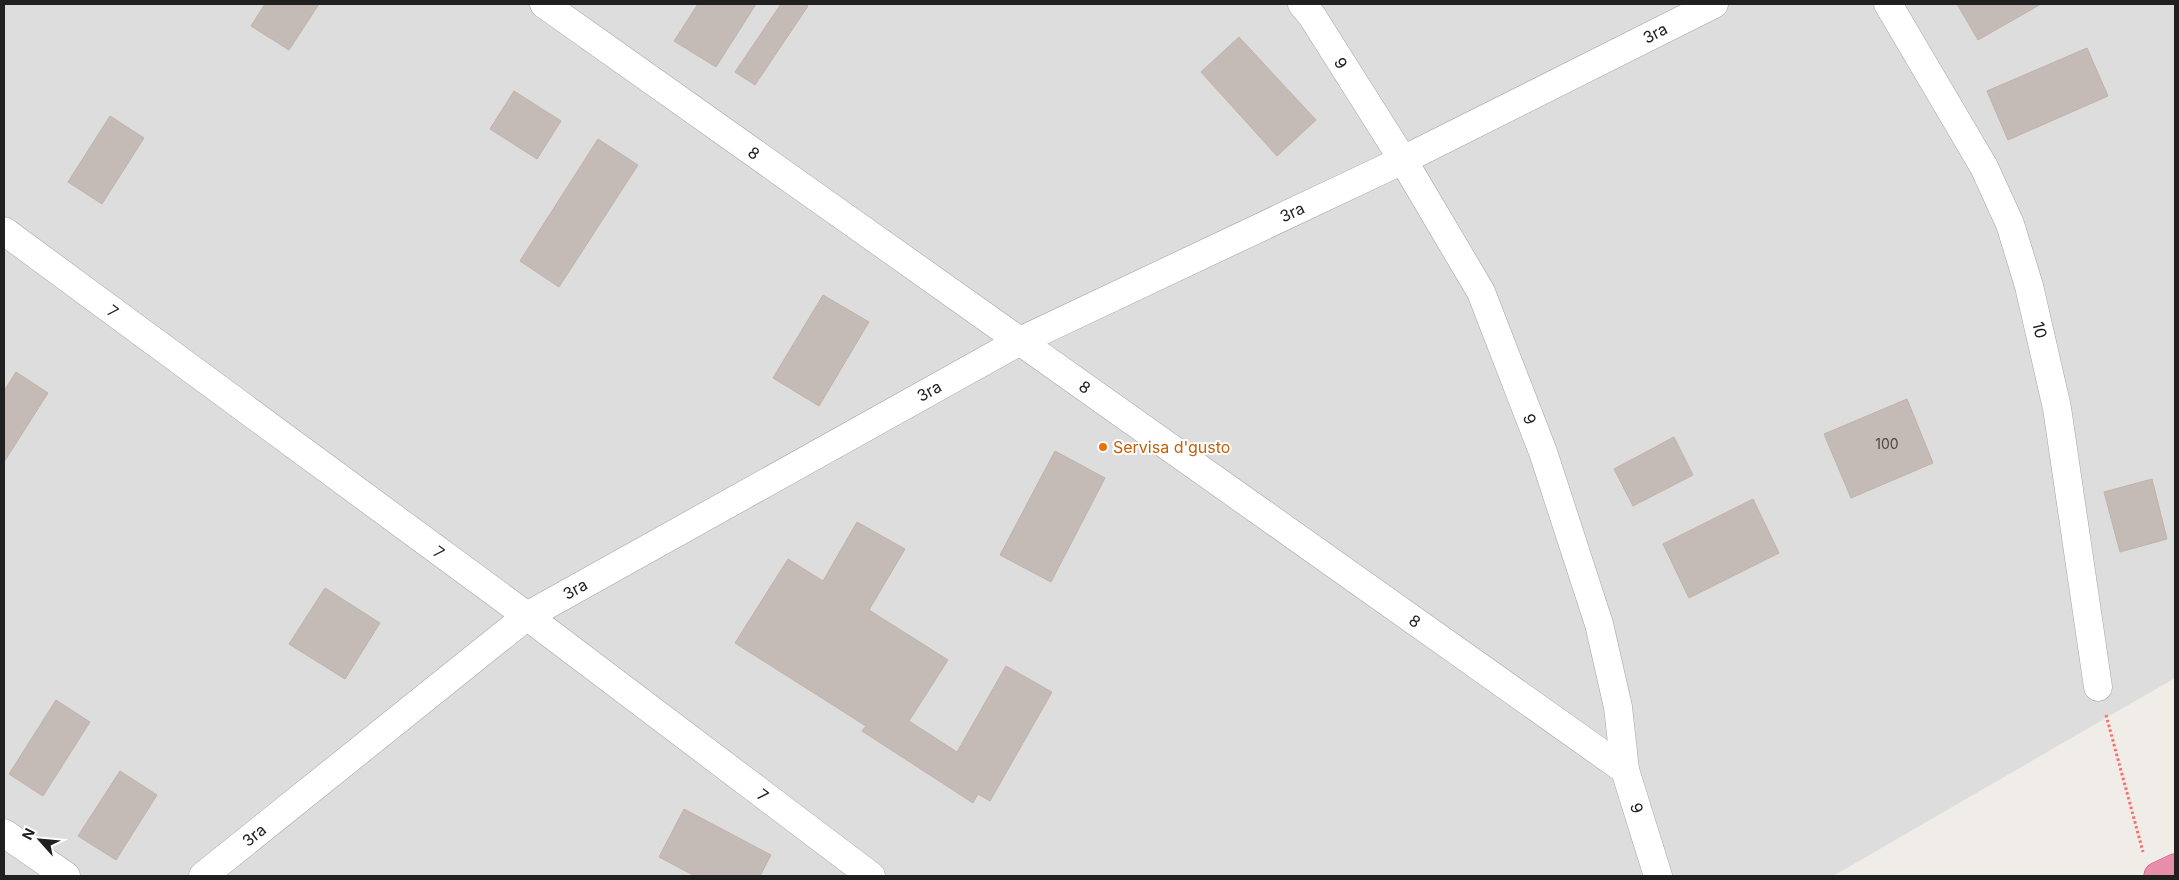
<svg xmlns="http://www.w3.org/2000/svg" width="2179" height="880" font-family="Inter,sans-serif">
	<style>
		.residential { fill: #dedddd }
		.building { fill: #c5bbb6; stroke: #c2b1a9 }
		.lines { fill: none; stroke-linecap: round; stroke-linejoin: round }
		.minor-casing { stroke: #a4a4a4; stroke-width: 29 }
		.highway-casing { stroke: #db2777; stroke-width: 29 }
		.path { stroke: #f96f6f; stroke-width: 3; stroke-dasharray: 2.5 2.5; stroke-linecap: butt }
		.minor { stroke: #fff; stroke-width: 28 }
		.highway { stroke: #e78fa8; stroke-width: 28 }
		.food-dot { fill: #e8710a; stroke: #fff; stroke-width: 2 }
		.labels { text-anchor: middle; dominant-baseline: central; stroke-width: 4; stroke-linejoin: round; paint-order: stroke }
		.number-label { font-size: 14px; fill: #494746 }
		.street-label { font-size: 16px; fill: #202020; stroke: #fff }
		.food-label { font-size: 16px; fill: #c56008; stroke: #fff; text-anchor: start }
	</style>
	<rect width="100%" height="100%" fill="#f0ece7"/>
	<path class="residential" d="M 4,4 L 2175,4 L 2175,678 L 1833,876 L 4,876 Z"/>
	<g class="building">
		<path d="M 265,4 L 319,4 L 289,50 L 251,26 Z"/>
		<path d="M 698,4 L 756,4 L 716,67 L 674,41 Z"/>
		<path d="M 781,4 L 805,4 L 808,6 L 755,85 L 735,72 Z"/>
		<path d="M 1957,4 L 2041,4 L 1978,40 Z"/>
		<path d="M 1239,37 L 1316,120 L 1277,156 L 1201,72 Z"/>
		<path d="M 2087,48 L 2108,96 L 2008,140 L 1987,91 Z"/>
		<path d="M 514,91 L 561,121 L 537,159 L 490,129 Z"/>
		<path d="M 110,116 L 144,138 L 102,204 L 68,182 Z"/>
		<path d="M 598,139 L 638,165 L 559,287 L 520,261 Z"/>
		<path d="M 823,295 L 869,322 L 819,406 L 773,378 Z"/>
		<path d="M 16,372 L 48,393 L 4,462 L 4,391 Z"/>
		<path d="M 1907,399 L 1933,463 L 1851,498 L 1824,434 Z"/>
		<path d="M 1674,437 L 1693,475 L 1633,506 L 1614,469 Z"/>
		<path d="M 1055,451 L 1105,478 L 1051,582 L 1000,555 Z"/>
		<path d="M 2152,479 L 2167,539 L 2120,552 L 2104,492 Z"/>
		<path d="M 1753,499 L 1779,553 L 1689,598 L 1663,544 Z"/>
		<path d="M 857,522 L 905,549 L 869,610 L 948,660 L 909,721 L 957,752 L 1006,666 L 1052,692 L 990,801 L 978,794 L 973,803 L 862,731 L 866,726 L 735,643 L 788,559 L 823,581 Z"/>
		<path d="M 325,588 L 380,623 L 345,679 L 289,644 Z"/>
		<path d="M 56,700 L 90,722 L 43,796 L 9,774 Z"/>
		<path d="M 120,771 L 157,795 L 116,860 L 78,836 Z"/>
		<path d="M 684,809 L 771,855 L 760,876 L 695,876 L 659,857 Z"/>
	</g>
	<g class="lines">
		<defs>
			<g id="minor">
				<path d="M 544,4 L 1625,770"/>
				<path d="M 1302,4 L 1312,16 L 1403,160 L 1481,292 L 1543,452 L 1599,624 L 1618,707 L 1625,770 L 1658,876"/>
				<path d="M 1888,4 L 1984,167 L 2010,224 L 2029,286 L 2057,408 L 2098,687"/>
				<path d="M 4,231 L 527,616 L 871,876"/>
				<path d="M 4,833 L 66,876"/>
				<path d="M 203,876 L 527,616 L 1020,341 L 1403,160 L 1714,4"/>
			</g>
			<path id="highway" d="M 2158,876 L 2175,868"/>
		</defs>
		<use href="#minor" class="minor-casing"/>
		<use href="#highway" class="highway-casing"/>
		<path class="path" d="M 2106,715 L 2143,852"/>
		<use href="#minor" class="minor"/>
		<use href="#highway" class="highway"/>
	</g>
	<circle class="food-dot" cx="1103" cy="447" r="5"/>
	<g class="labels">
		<g class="number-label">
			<text x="1887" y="443">100</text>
		</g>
		<g class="street-label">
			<text transform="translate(1655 33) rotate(-27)">3ra</text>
			<text transform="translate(1341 63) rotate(58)">9</text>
			<text transform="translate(754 153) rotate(35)">8</text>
			<text transform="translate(1292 212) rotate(-25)">3ra</text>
			<text transform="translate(113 311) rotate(36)">7</text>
			<text transform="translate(2040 330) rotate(77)">10</text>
			<text transform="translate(1085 387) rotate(35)">8</text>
			<text transform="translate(929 391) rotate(-29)">3ra</text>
			<text transform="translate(1530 419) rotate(69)">9</text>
			<text transform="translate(439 552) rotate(36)">7</text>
			<text transform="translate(575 589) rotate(-29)">3ra</text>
			<text transform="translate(1415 621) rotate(35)">8</text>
			<text transform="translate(763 795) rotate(37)">7</text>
			<text transform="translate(1637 808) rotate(73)">9</text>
			<text transform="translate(254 835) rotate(-39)">3ra</text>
		</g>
		<g class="food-label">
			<text x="1113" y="447">Servisa d'gusto</text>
		</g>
	</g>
	<rect width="2179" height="880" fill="none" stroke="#202020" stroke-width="10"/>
	<g transform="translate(40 840) rotate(297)" stroke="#ffffff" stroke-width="4" paint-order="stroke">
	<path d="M0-4L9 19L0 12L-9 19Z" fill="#202020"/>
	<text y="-8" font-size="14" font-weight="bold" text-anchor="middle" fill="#202020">N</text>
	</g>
</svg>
